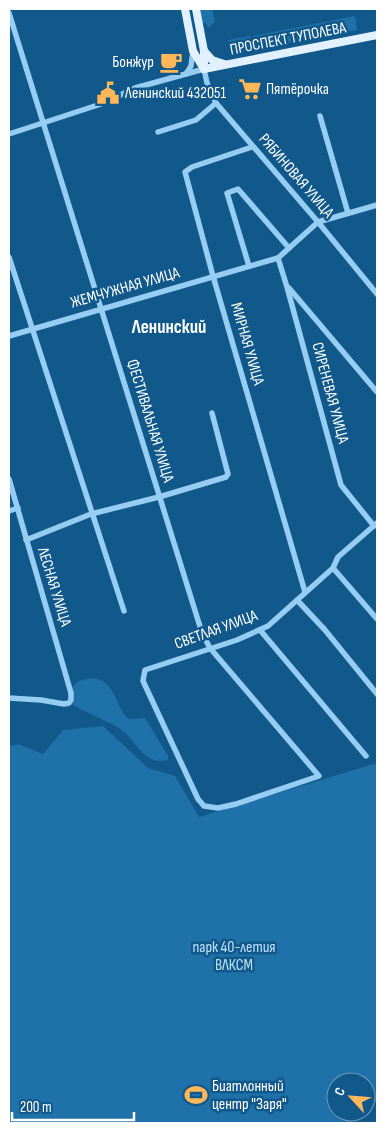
<svg xmlns="http://www.w3.org/2000/svg" width="386" height="1132" font-family="'Sofia Sans Condensed',sans-serif">
	<style>
		.green { fill: #1f71a9 }
		.lines { fill: none; stroke-linecap: round; stroke-linejoin: round }
		.minor { stroke: #97cdf2; stroke-width: 5.5 }
		.major { stroke: #e2f1ff; stroke-width: 8 }
		.labels { text-anchor: middle; dominant-baseline: central; stroke-width: 5; stroke-linejoin: round; paint-order: stroke }
		.street-label { font-size: 16px; fill: #fff; stroke: #11588b }
		.poi-label { font-size: 16px; fill: #fff; stroke: #11588b; text-anchor: start }
		.park-label { font-size: 16px; fill: #bee4fd; stroke: #11588b }
		.quarter-label { font-size: 19px; font-weight: bold; fill: #fff; stroke: #11588b }
	</style>
	<rect width="100%" height="100%" fill="#11588b"/>
	<g class="green">
		<path d="M 199,9 L 212,9 L 215,22 L 208,28 L 206,23 L 202,23 Z"/>
		<path d="M 355,16 L 357,30 L 256,49 L 253,36 Z"/>
		<path d="M 250,36 L 252,48 L 248,51 L 230,55 L 228,40 Z"/>
		<path d="M 91,678 C 114,679 115,703 126,717 L 130,719 L 145,718 L 168,756 L 168,760 C 144,767 135,738 119,728 C 104,719 88,714 73,705 L 71,699 L 73,686 L 79,681 Z"/>
		<path d="M 103,726 L 148,768 L 175,776 L 199,817 L 377,763 L 377,1101 L 366,1107 L 366,1082 L 336,1082 L 336,1112 L 356,1112 L 353,1114 L 352,1123 L 9,1123 L 9,747 L 18,744 L 43,754 L 63,730 Z"/>
	</g>
	<g class="lines">
		<g class="minor">
			<path d="M 9,13 L 202,633 L 210,648 L 319,776 L 236,804 L 218,808 L 204,806 L 198,799 L 143,681 L 145,670 L 237,640 L 268,626 L 333,568 L 338,557 L 377,523"/>
			<path d="M 186,74 L 191,66 L 193,51"/>
			<path d="M 320,116 L 348,213"/>
			<path d="M 158,132 L 196,120 L 216,103"/>
			<path d="M 9,134 L 104,103 L 135,88 L 204,69 L 207,83 L 216,103 L 318,222 L 377,294"/>
			<path d="M 252,147 L 192,167 L 185,172 L 213,276 L 305,592"/>
			<path d="M 9,257 L 124,611"/>
			<path d="M 278,258 L 287,287 L 341,485 L 374,526"/>
			<path d="M 249,266 L 227,193 L 238,189 L 289,248"/>
			<path d="M 289,288 L 377,392"/>
			<path d="M 9,336 L 278,258 L 318,222 L 377,205"/>
			<path d="M 9,479 L 71,693 L 71,700 L 69,703 L 64,704 L 41,700 L 9,698"/>
			<path d="M 9,511 L 18,508"/>
			<path d="M 26,540 L 91,514 L 159,497 L 226,477 L 228,474 L 212,413"/>
			<path d="M 333,568 L 377,619"/>
			<path d="M 297,600 L 325,630 L 377,694"/>
			<path d="M 260,630 L 366,756"/>
		</g>
		<g class="major">
			<path d="M 185,9 L 193,51 L 204,69"/>
			<path d="M 196,9 L 204,51 L 204,69"/>
			<path d="M 204,51 L 212,60 L 224,64"/>
			<path d="M 204,69 L 377,35"/>
		</g>
	</g>
	<defs>
		<symbol id="cafe-bare" viewBox="-9 -9 18 18"><path d="M-5.5-4.5H6V0H3Q3 3.5 0 3.5H-2.5Q-5.5 3.5-5.5 0ZM3-3.2v2h1.7v-2ZM-6 4.5H4V6H-6Z" fill="#ffb758" stroke="#11588b" stroke-width="2.5" paint-order="stroke"/></symbol>
		<symbol id="supermarket-bare" viewBox="-9 -9 18 18"><path d="M-6-5.5h2.5l.6 2H6L4.5 2H-2.5L-4.4-4H-6ZM-1.5 3.2a1.3 1.3 0 1 0 .1 0ZM3 3.2a1.3 1.3 0 1 0 .1 0Z" fill="#ffb758" stroke="#11588b" stroke-width="2.5" paint-order="stroke"/></symbol>
		<symbol id="civic-bare" viewBox="-9 -9 18 18"><path d="M-.6-6.5H3V-4.5H.6V-3L4-1V1h2V6H-6V1h2V-1L-.6-3ZM-1.2 2.5V6h2.4V2.5Z" fill="#ffb758" stroke="#11588b" stroke-width="2.5" paint-order="stroke"/></symbol>
		<symbol id="stadium-bare" viewBox="-9 -9 18 18"><path d="M0-5a6.5 5 0 1 0 0 10a6.5 5 0 1 0 0-10ZM-3.5-1.8h7v3.6h-7Z" fill="#ffb758" stroke="#11588b" stroke-width="2.5" paint-order="stroke"/></symbol>
	</defs>
	<g fill-rule="evenodd">
		<use href="#cafe-bare" x="155" y="46" width="32" height="32"/>
		<use href="#supermarket-bare" x="234" y="73" width="32" height="32"/>
		<use href="#civic-bare" x="92" y="77" width="32" height="32"/>
		<use href="#stadium-bare" x="180" y="1079" width="32" height="32"/>
	</g>
	<g class="labels">
		<g class="street-label">
			<text transform="translate(288 39) rotate(-11)">ПРОСПЕКТ ТУПОЛЕВА</text>
			<text transform="translate(296 176) rotate(49)">РЯБИНОВАЯ УЛИЦА</text>
			<text transform="translate(125 288) rotate(-16)">ЖЕМЧУЖНАЯ УЛИЦА</text>
			<text transform="translate(247 344) rotate(74)">МИРНАЯ УЛИЦА</text>
			<text transform="translate(330 393) rotate(75)">СИРЕНЕВАЯ УЛИЦА</text>
			<text transform="translate(150 421) rotate(73)">ФЕСТИВАЛЬНАЯ УЛИЦА</text>
			<text transform="translate(54 587) rotate(73)">ЛЕСНАЯ УЛИЦА</text>
			<text transform="translate(216 630) rotate(-20)">СВЕТЛАЯ УЛИЦА</text>
		</g>
		<g class="poi-label">
			<text x="154" y="62" text-anchor="end">Бонжур</text>
			<text x="266" y="89">Пятёрочка</text>
			<text x="125" y="93">Ленинский 432051</text>
			<text x="212" y="1086">Биатлонный<tspan x="212" dy="18">центр "Заря"</tspan></text>
		</g>
		<g class="park-label">
			<text x="234" y="947">парк 40-летия<tspan x="234" dy="18">ВЛКСМ</tspan></text>
		</g>
		<g class="quarter-label">
			<text x="169" y="327">Ленинский</text>
		</g>
	</g>
	<rect width="386" height="1132" fill="none" stroke="#ffffff" stroke-width="20"/>
	<g transform="translate(351 1097) rotate(296)"><circle r="24" fill="#11588b" stroke="#709bb9"/>
	<path d="M0-4L9 19L0 12L-9 19Z" fill="#ffb758"/>
	<text y="-8" font-size="14" font-weight="bold" text-anchor="middle" fill="#ffffff">С</text>
	</g>
	<path d="M12 1112v8h122v-8" fill="none" stroke="#ffffff" stroke-width="2.5"/>
	<text x="20" y="1112" font-size="15" fill="#ffffff" stroke="#11588b" stroke-width="4" paint-order="stroke">200 m</text>
</svg>
